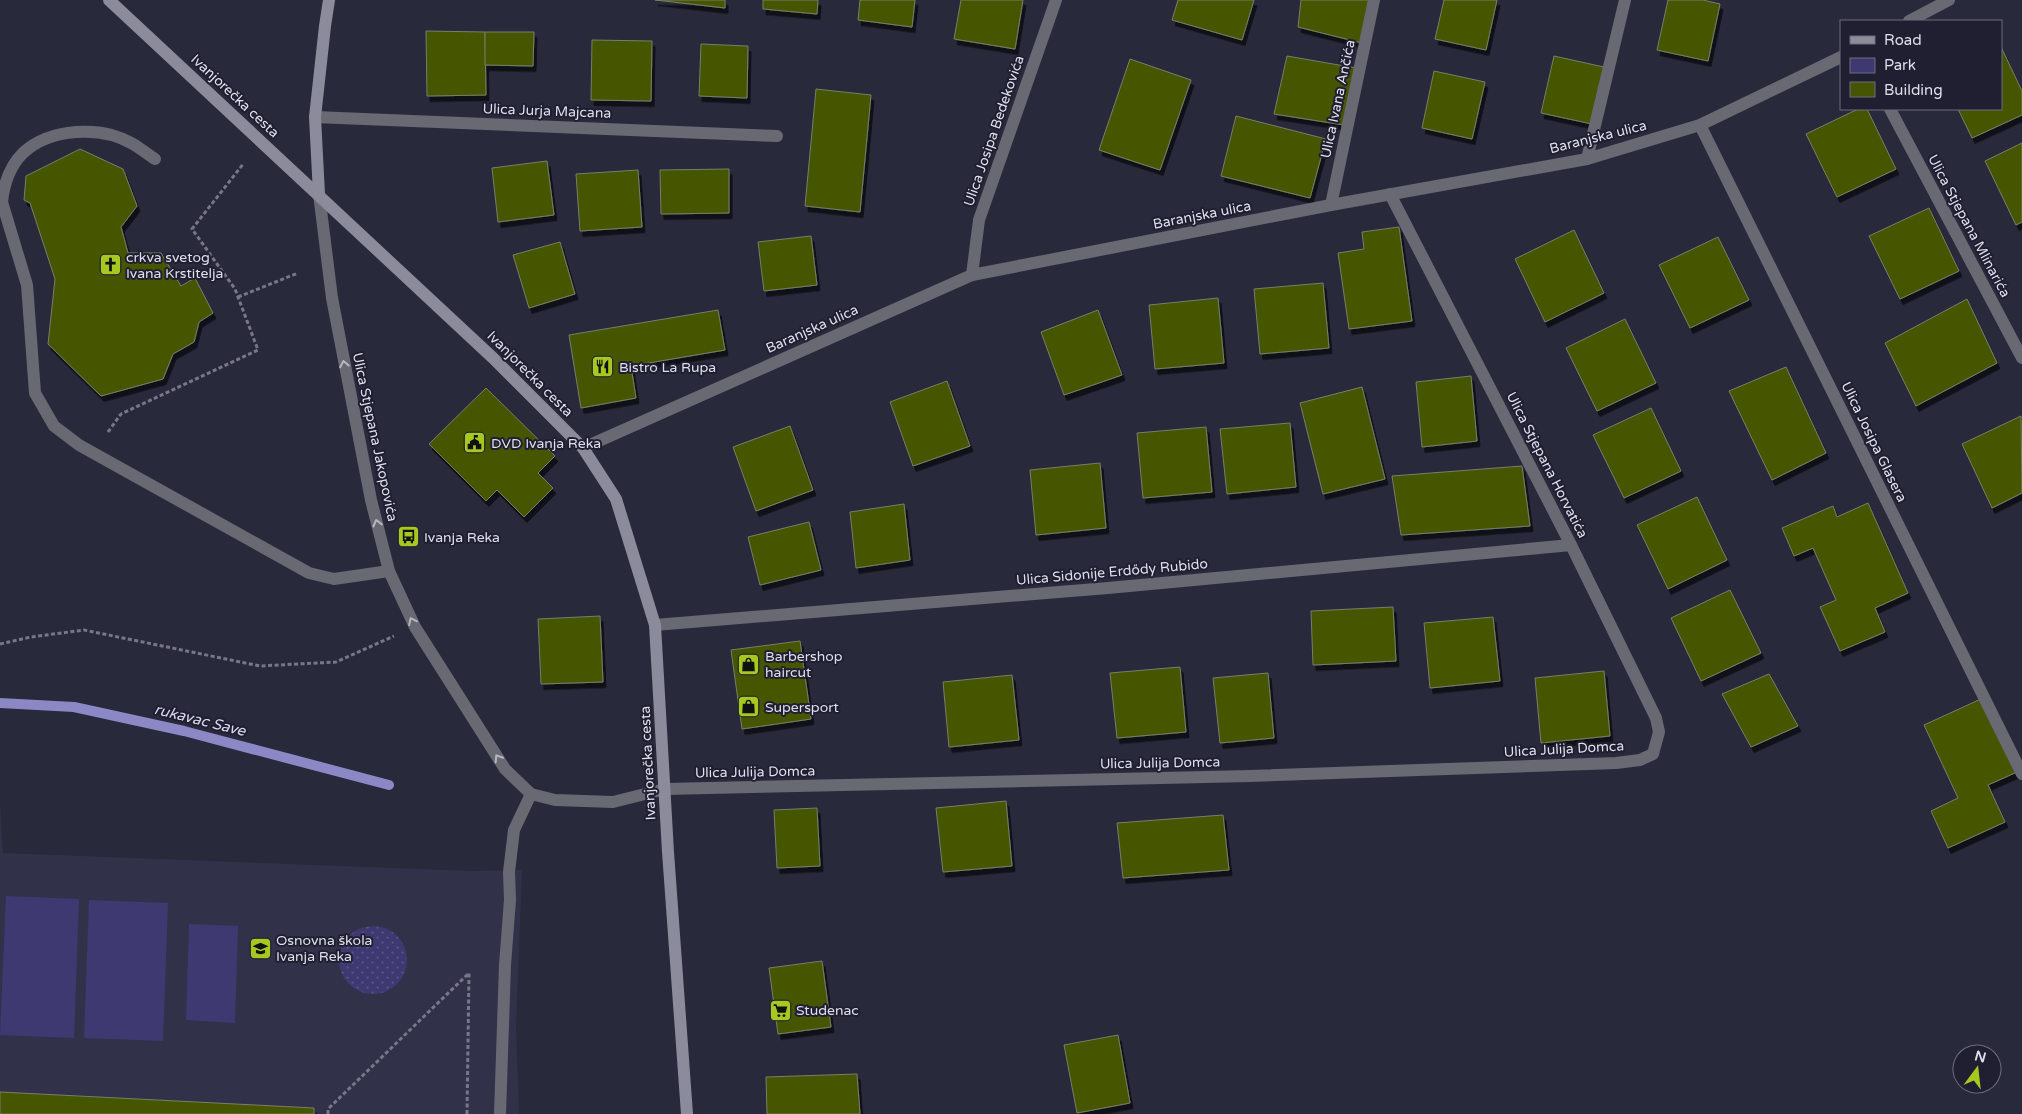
<svg xmlns="http://www.w3.org/2000/svg" width="2022" height="1114" font-family="'Varela Round',sans-serif">
	<style>
		.built { fill: #32314a }
		.green { fill: #3f3972 }
		.park { fill: url(#park-dots) }
		.lines { fill: none; stroke-linecap: round; stroke-linejoin: round }
		.stream { stroke: #8c88c5; stroke-width: 10 }
		.building { fill: #455503; stroke: #787f68; filter: url(#shadow) }
		.path { stroke: #778; stroke-width: 3; stroke-dasharray: 4 2.5; stroke-linecap: butt }
		.lane { stroke: #696973; stroke-width: 12 }
		.street { stroke: #696973; stroke-width: 12 }
		.secondary { stroke: #8b8b9b; stroke-width: 12 }
		.oneway { stroke: #b6b6c2 }
		.labels { text-anchor: middle; dominant-baseline: central; stroke-width: 4; stroke-linejoin: round; paint-order: stroke }
		.street-label { font-size: 14px; fill: #dfdfec; stroke: #201f32 }
		.poi-label { font-size: 14px; fill: #dfdfec; stroke: #201f32; text-anchor: start }
		.water-label { font-size: 15px; font-style: italic; fill: #d8d8ee; stroke: #201f32 }
	</style>
	<defs>
		<pattern id="park-dots" width="8" height="8" patternUnits="userSpaceOnUse" patternTransform="scale(1.25)"><rect width="8" height="8" fill="#3f3972"/><path d="M2 2h.1M6 6h.1" fill="none" stroke="#5a5586" stroke-width="1.8" stroke-linecap="round"/></pattern>
		<filter id="shadow"><feDropShadow dx="3" dy="5.5" stdDeviation="0" flood-color="#0009"/></filter>
	</defs>
	<rect width="100%" height="100%" fill="#29293c"/>
	<path class="built" d="M 0,803 L 3,853 L 472,871 L 522,870 L 516,1025 L 519,1114 L 0,1114 Z"/>
	<g class="green">
		<path d="M 6,896 L 79,899 L 74,1038 L 0,1035 Z"/>
		<path d="M 89,900 L 168,903 L 163,1041 L 84,1038 Z"/>
		<path d="M 189,924 L 238,926 L 235,1023 L 186,1020 Z"/>
	</g>
	<circle class="park" cx="373" cy="960" r="34"/>
	<g class="lines">
		<path class="stream" d="M 0,703 L 74,707 L 184,731 L 389,785"/>
	</g>
	<g class="building">
		<path d="M 655,0 L 725,0 L 725,8 Z"/>
		<path d="M 763,0 L 818,0 L 817,14 L 763,9 Z"/>
		<path d="M 860,0 L 915,0 L 912,27 L 858,20 Z"/>
		<path d="M 961,0 L 1023,0 L 1015,49 L 954,39 Z"/>
		<path d="M 1178,0 L 1254,0 L 1242,40 L 1172,20 Z"/>
		<path d="M 1301,0 L 1372,0 L 1362,43 L 1298,27 Z"/>
		<path d="M 1444,0 L 1497,0 L 1486,50 L 1435,39 Z"/>
		<path d="M 1668,0 L 1703,0 L 1720,4 L 1708,61 L 1657,50 Z"/>
		<path d="M 426,31 L 485,32 L 486,95 L 427,96 Z"/>
		<path d="M 485,32 L 534,32 L 533,66 L 485,65 Z"/>
		<path d="M 592,40 L 652,41 L 651,101 L 591,100 Z"/>
		<path d="M 701,44 L 748,46 L 747,98 L 699,96 Z"/>
		<path d="M 2001,47 L 2022,91 L 2022,115 L 1972,138 L 1958,109 L 2001,109 Z"/>
		<path d="M 1287,56 L 1356,68 L 1344,125 L 1274,114 Z"/>
		<path d="M 1554,56 L 1604,67 L 1592,124 L 1541,113 Z"/>
		<path d="M 1130,59 L 1191,80 L 1160,170 L 1099,150 Z"/>
		<path d="M 1434,71 L 1485,82 L 1472,139 L 1422,128 Z"/>
		<path d="M 816,89 L 871,95 L 860,212 L 805,206 Z"/>
		<path d="M 1858,109 L 1867,109 L 1896,169 L 1837,197 L 1806,134 Z"/>
		<path d="M 1236,116 L 1326,139 L 1310,198 L 1221,176 Z"/>
		<path d="M 2022,143 L 2022,222 L 2016,225 L 1985,161 Z"/>
		<path d="M 80,149 L 123,169 L 137,206 L 121,227 L 128,253 L 161,253 L 181,286 L 195,278 L 213,313 L 199,322 L 194,342 L 173,354 L 163,379 L 101,396 L 48,344 L 55,279 L 30,203 L 24,200 L 26,176 Z"/>
		<path d="M 547,161 L 554,215 L 498,222 L 492,168 Z"/>
		<path d="M 729,169 L 729,213 L 661,214 L 660,170 Z"/>
		<path d="M 638,170 L 642,227 L 580,231 L 576,174 Z"/>
		<path d="M 1929,208 L 1959,271 L 1900,299 L 1869,236 Z"/>
		<path d="M 1399,227 L 1412,321 L 1349,329 L 1338,253 L 1364,249 L 1362,232 Z"/>
		<path d="M 1574,230 L 1604,293 L 1545,322 L 1515,259 Z"/>
		<path d="M 811,236 L 817,285 L 764,291 L 758,242 Z"/>
		<path d="M 1718,237 L 1749,300 L 1690,328 L 1659,265 Z"/>
		<path d="M 560,242 L 575,294 L 529,308 L 513,255 Z"/>
		<path d="M 1323,283 L 1329,348 L 1260,354 L 1254,289 Z"/>
		<path d="M 1218,298 L 1224,363 L 1155,369 L 1149,305 Z"/>
		<path d="M 1967,299 L 1997,363 L 1916,406 L 1885,343 Z"/>
		<path d="M 718,310 L 725,350 L 631,366 L 636,398 L 581,408 L 569,335 Z"/>
		<path d="M 1098,310 L 1122,375 L 1064,395 L 1041,332 Z"/>
		<path d="M 1625,319 L 1656,383 L 1597,411 L 1566,348 Z"/>
		<path d="M 1786,367 L 1826,453 L 1772,480 L 1729,391 Z"/>
		<path d="M 1471,376 L 1477,441 L 1422,447 L 1416,382 Z"/>
		<path d="M 947,381 L 970,446 L 913,466 L 890,402 Z"/>
		<path d="M 1362,387 L 1385,479 L 1323,494 L 1300,403 Z"/>
		<path d="M 486,388 L 555,456 L 538,473 L 553,488 L 524,517 L 497,490 L 486,501 L 429,444 Z"/>
		<path d="M 1651,408 L 1681,471 L 1624,498 L 1593,435 Z"/>
		<path d="M 2021,416 L 2022,493 L 1992,508 L 1962,444 Z"/>
		<path d="M 1290,423 L 1296,487 L 1227,494 L 1220,429 Z"/>
		<path d="M 790,426 L 813,490 L 756,511 L 733,447 Z"/>
		<path d="M 1206,427 L 1212,492 L 1143,498 L 1137,433 Z"/>
		<path d="M 1100,463 L 1106,528 L 1036,535 L 1030,470 Z"/>
		<path d="M 1522,466 L 1530,526 L 1401,535 L 1392,476 Z"/>
		<path d="M 1697,497 L 1727,560 L 1668,589 L 1637,525 Z"/>
		<path d="M 1868,503 L 1908,593 L 1875,608 L 1885,632 L 1840,651 L 1820,607 L 1836,600 L 1813,548 L 1794,556 L 1782,528 L 1833,506 L 1837,517 Z"/>
		<path d="M 904,504 L 910,560 L 856,568 L 850,512 Z"/>
		<path d="M 809,522 L 821,570 L 760,585 L 748,537 Z"/>
		<path d="M 1730,590 L 1761,653 L 1701,681 L 1671,618 Z"/>
		<path d="M 1393,607 L 1396,661 L 1313,665 L 1311,611 Z"/>
		<path d="M 600,616 L 603,682 L 541,684 L 538,619 Z"/>
		<path d="M 1493,617 L 1500,681 L 1430,688 L 1424,623 Z"/>
		<path d="M 800,641 L 811,719 L 742,729 L 731,650 Z"/>
		<path d="M 1180,667 L 1186,732 L 1117,738 L 1110,673 Z"/>
		<path d="M 1604,671 L 1610,736 L 1541,743 L 1535,678 Z"/>
		<path d="M 1268,673 L 1274,738 L 1220,743 L 1213,678 Z"/>
		<path d="M 1769,674 L 1798,726 L 1751,747 L 1722,694 Z"/>
		<path d="M 1012,675 L 1019,740 L 949,747 L 943,682 Z"/>
		<path d="M 1983,698 L 2017,772 L 1988,785 L 2005,822 L 1948,848 L 1931,811 L 1958,798 L 1924,725 Z"/>
		<path d="M 1006,801 L 1012,866 L 943,872 L 936,808 Z"/>
		<path d="M 817,808 L 820,866 L 777,868 L 774,810 Z"/>
		<path d="M 1223,815 L 1229,870 L 1123,878 L 1117,823 Z"/>
		<path d="M 822,961 L 831,1027 L 778,1034 L 769,968 Z"/>
		<path d="M 1118,1035 L 1130,1103 L 1077,1113 L 1064,1045 Z"/>
		<path d="M 857,1074 L 860,1114 L 767,1114 L 766,1077 Z"/>
		<path d="M 0,1092 L 314,1108 L 314,1114 L 0,1114 Z"/>
	</g>
	<g class="lines">
		<g class="path">
			<path d="M 238,297 L 298,273"/>
			<path d="M 108,432 L 121,414 L 258,350 L 235,289 L 192,229 L 244,163"/>
			<path d="M 0,644 L 31,637 L 84,630 L 260,666 L 336,662 L 394,636"/>
			<path d="M 328,1114 L 328,1109 L 469,973 L 467,1114"/>
		</g>
		<g class="lane">
			<path d="M 155,159 C 147,154 140,148 133,144 C 101,125 50,128 23,153 C 10,166 4,183 2,202 L 27,285 L 35,393 L 54,426 L 79,445 L 309,573 L 334,579 L 389,571"/>
			<path d="M 500,1114 L 505,965 L 510,900 L 509,872 L 514,830 L 531,794"/>
		</g>
		<g class="street">
			<path d="M 1909,21 L 1949,0"/>
			<path d="M 1890,109 L 2022,358"/>
			<path d="M 315,117 L 777,136"/>
			<path d="M 1700,125 L 2022,774"/>
			<path d="M 1587,159 L 1625,0"/>
			<path d="M 319,194 L 332,298 L 371,500 L 389,571 L 415,627 L 505,769 L 531,794 L 555,800 L 613,802 L 665,789 L 1250,776 L 1616,763 L 1640,760 L 1653,754 L 1659,732 L 1656,718 L 1571,545 L 1390,194"/>
			<path d="M 1331,205 L 1374,0"/>
			<path d="M 972,275 L 979,220 L 1056,0"/>
			<path d="M 583,448 L 972,275 L 1331,205 L 1587,159 L 1700,125 L 1841,57"/>
			<path d="M 655,625 L 1108,588 L 1571,545"/>
		</g>
		<g class="secondary">
			<path d="M 109,0 L 493,358 L 583,448 L 616,499 L 655,625 L 668,852 L 687,1114"/>
			<path d="M 319,194 L 315,117 L 325,26 L 329,0"/>
		</g>
	</g>
	<defs><path id="oneway-chevron" d="M-2-3.5L2.5 0L-2 3.5" fill="none" stroke-width="1.6" stroke-linecap="round" stroke-linejoin="round" transform="scale(1.25)"/></defs>
	<g class="oneway">
		<use href="#oneway-chevron" transform="translate(344 364) rotate(-101)"/>
		<use href="#oneway-chevron" transform="translate(377 523) rotate(-104)"/>
		<use href="#oneway-chevron" transform="translate(412 621) rotate(-116)"/>
		<use href="#oneway-chevron" transform="translate(498 758) rotate(-122)"/>
	</g>
	<defs>
		<symbol id="church-square" viewBox="-11 -11 22 22"><rect x="-9" y="-9" width="18" height="18" rx="4" fill="#a6c820" stroke="#201f32"/><path d="M-1.2-6h2.4v3.5h3.3v2.4h-3.3V6h-2.4V-.1h-3.3v-2.4h3.3Z" fill="#111"/></symbol>
		<symbol id="restaurant-square" viewBox="-11 -11 22 22"><rect x="-9" y="-9" width="18" height="18" rx="4" fill="#a6c820" stroke="#201f32"/><path d="M-5-6h1v4h1v-4h1v4h1v-4h1v5L-1.5 .5V6h-2V.5L-5-1ZM5-6V6H3V1.5H1.5Q1.5-4 5-6Z" fill="#111"/></symbol>
		<symbol id="civic-square" viewBox="-11 -11 22 22"><rect x="-9" y="-9" width="18" height="18" rx="4" fill="#a6c820" stroke="#201f32"/><path d="M-.6-6.5H3V-4.5H.6V-3L4-1V1h2V6H-6V1h2V-1L-.6-3ZM-1.2 2.5V6h2.4V2.5Z" fill="#111"/></symbol>
		<symbol id="bus-square" viewBox="-11 -11 22 22"><rect x="-9" y="-9" width="18" height="18" rx="4" fill="#a6c820" stroke="#201f32"/><path d="M-5-6H5V4H4V6H2V4H-2V6H-4V4H-5ZM-3.5-4V0h7V-4ZM-3.5 1.2v1.5H-2V1.2ZM2 1.2v1.5H3.5V1.2Z" fill="#111"/></symbol>
		<symbol id="shop-square" viewBox="-11 -11 22 22"><rect x="-9" y="-9" width="18" height="18" rx="4" fill="#a6c820" stroke="#201f32"/><path d="M-5-2.5h2.3a2.7 3.5 0 0 1 5.4 0H5L5.5 6h-11ZM-1.5-2.5h3a1.5 2.3 0 0 0-3 0Z" fill="#111"/></symbol>
		<symbol id="school-square" viewBox="-11 -11 22 22"><rect x="-9" y="-9" width="18" height="18" rx="4" fill="#a6c820" stroke="#201f32"/><path d="M0-5L7-2L0 1L-7-2ZM-4 1L0 2.5L4 1V4Q0 6-4 4Z" fill="#111"/></symbol>
		<symbol id="supermarket-square" viewBox="-11 -11 22 22"><rect x="-9" y="-9" width="18" height="18" rx="4" fill="#a6c820" stroke="#201f32"/><path d="M-6-5.5h2.5l.6 2H6L4.5 2H-2.5L-4.4-4H-6ZM-1.5 3.2a1.3 1.3 0 1 0 .1 0ZM3 3.2a1.3 1.3 0 1 0 .1 0Z" fill="#111"/></symbol>
	</defs>
	<g fill-rule="evenodd">
		<use href="#church-square" x="98" y="252" width="25" height="25"/>
		<use href="#restaurant-square" x="590" y="354" width="25" height="25"/>
		<use href="#civic-square" x="462" y="430" width="25" height="25"/>
		<use href="#bus-square" x="396" y="524" width="25" height="25"/>
		<use href="#shop-square" x="736" y="652" width="25" height="25"/>
		<use href="#shop-square" x="736" y="694" width="25" height="25"/>
		<use href="#school-square" x="248" y="936" width="25" height="25"/>
		<use href="#supermarket-square" x="768" y="998" width="25" height="25"/>
	</g>
	<g class="labels">
		<g class="street-label">
			<text transform="translate(235 96) rotate(43)">Ivanjorečka cesta</text>
			<text transform="translate(1338 99) rotate(-78)">Ulica Ivana Ančića</text>
			<text transform="translate(547 111) rotate(2)">Ulica Jurja Majcana</text>
			<text transform="translate(994 131) rotate(-71)">Ulica Josipa Bedekovića</text>
			<text transform="translate(1598 137) rotate(-14)">Baranjska ulica</text>
			<text transform="translate(1202 215) rotate(-11)">Baranjska ulica</text>
			<text transform="translate(1969 226) rotate(62)">Ulica Stjepana Mlinarića</text>
			<text transform="translate(812 329) rotate(-24)">Baranjska ulica</text>
			<text transform="translate(530 374) rotate(45)">Ivanjorečka cesta</text>
			<text transform="translate(375 437) rotate(78)">Ulica Stjepana Jakopovića</text>
			<text transform="translate(1874 442) rotate(64)">Ulica Josipa Glasera</text>
			<text transform="translate(1547 465) rotate(63)">Ulica Stjepana Horvatića</text>
			<text transform="translate(1112 572) rotate(-5)">Ulica Sidonije Erdődy Rubido</text>
			<text transform="translate(1564 749) rotate(-3)">Ulica Julija Domca</text>
			<text transform="translate(648 763) rotate(-93)">Ivanjorečka cesta</text>
			<text transform="translate(1160 763) rotate(-1)">Ulica Julija Domca</text>
			<text transform="translate(755 772) rotate(-1)">Ulica Julija Domca</text>
		</g>
		<g class="poi-label">
			<text x="126" y="257">crkva svetog<tspan x="126" dy="16">Ivana Krstitelja</tspan></text>
			<text x="619" y="367">Bistro La Rupa</text>
			<text x="491" y="443">DVD Ivanja Reka</text>
			<text x="424" y="537">Ivanja Reka</text>
			<text x="765" y="656">Barbershop<tspan x="765" dy="16">haircut</tspan></text>
			<text x="765" y="707">Supersport</text>
			<text x="276" y="940">Osnovna škola<tspan x="276" dy="16">Ivanja Reka</tspan></text>
			<text x="796" y="1010">Studenac</text>
		</g>
		<g class="water-label">
			<text transform="translate(200 720) rotate(14)">rukavac Save</text>
		</g>
	</g>
	<rect x="1840" y="20" width="162" height="90" fill="#201f32" stroke="#6c6c7c"/>
	<rect x="1850" y="36" width="25" height="8" fill="#8b8b9b" stroke="#6c6c7c"/>
	<text x="1884" y="45" font-size="15" fill="#dfdfec">Road</text>
	<rect x="1850" y="58" width="25" height="15" fill="#3f3972" stroke="#6c6c7c"/>
	<text x="1884" y="70" font-size="15" fill="#dfdfec">Park</text>
	<rect x="1850" y="82" width="25" height="15" fill="#455503" stroke="#6c6c7c"/>
	<text x="1884" y="95" font-size="15" fill="#dfdfec">Building</text>
	<g transform="translate(1977 1069) rotate(15)"><circle r="24" fill="#201f32" stroke="#6c6c7c"/>
	<path d="M0-4L9 19L0 12L-9 19Z" fill="#a6c820"/>
	<text y="-8" font-size="14" font-weight="bold" text-anchor="middle" fill="#dfdfec">N</text>
	</g>
</svg>
